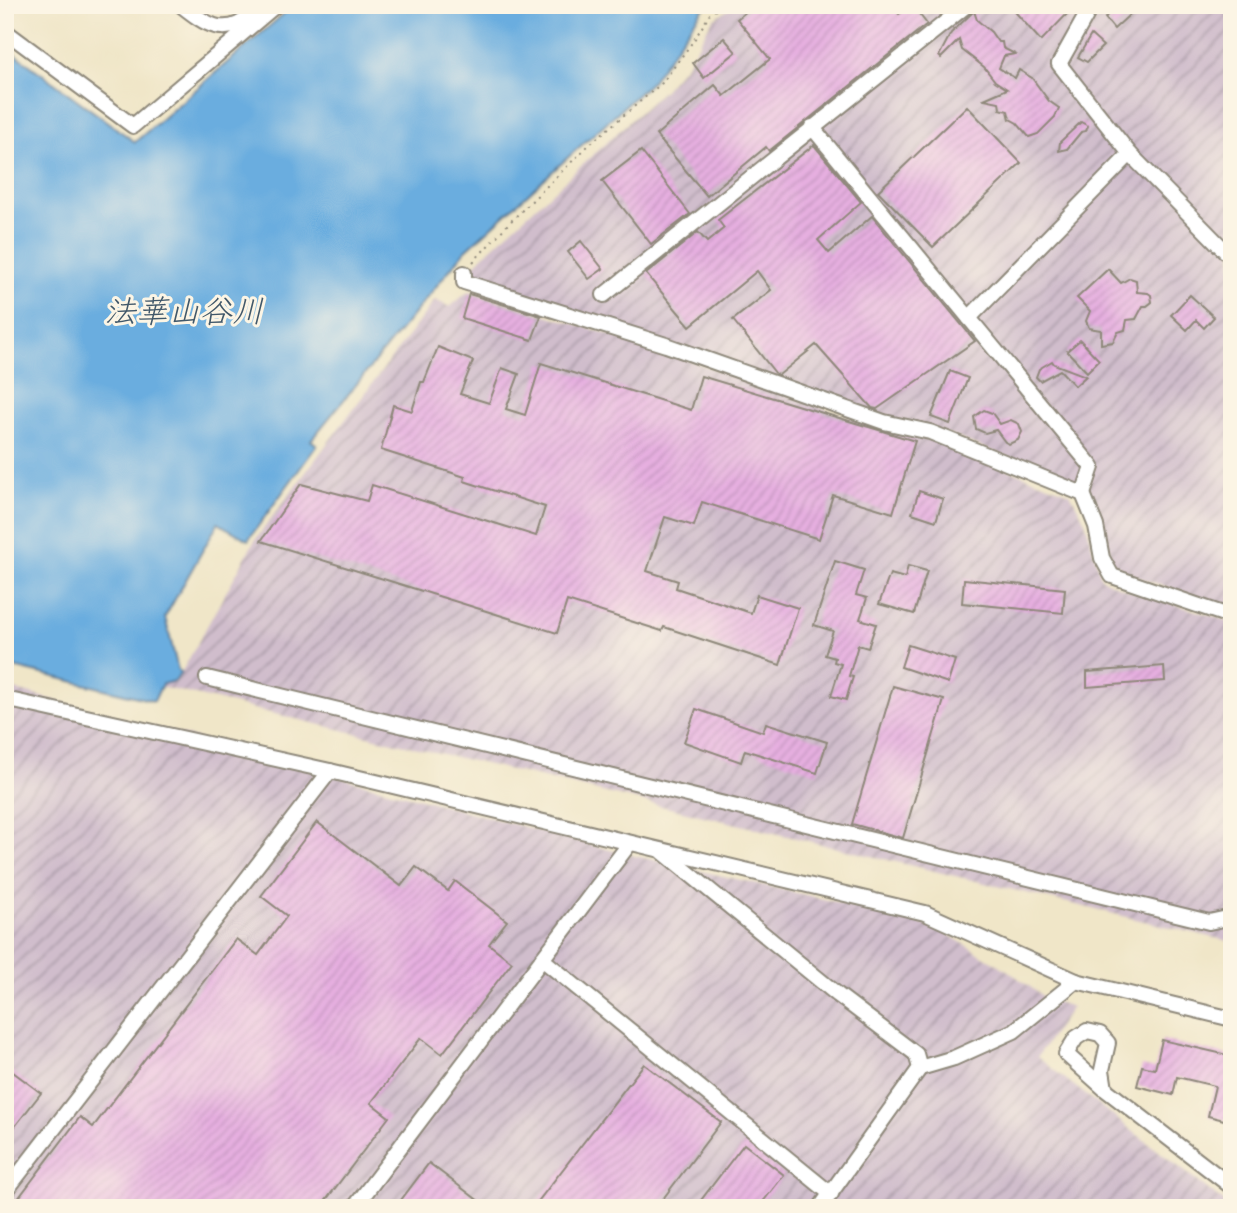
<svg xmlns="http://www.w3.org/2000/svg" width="1237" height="1213" font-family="'Indie Flower','Klee One',sans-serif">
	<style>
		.industrial { fill: url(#industrial-furrows) }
		.water { fill: #6baddf; stroke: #4b6c85; stroke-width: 2 }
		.building { fill: url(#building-hatch) }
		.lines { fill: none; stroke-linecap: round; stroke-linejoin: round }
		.minor-casing { stroke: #8e887a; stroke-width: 18 }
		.path { stroke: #8e887a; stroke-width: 2; stroke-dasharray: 2 5; stroke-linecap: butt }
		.minor { stroke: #fff; stroke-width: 14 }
		.labels { text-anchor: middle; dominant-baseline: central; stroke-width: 6; stroke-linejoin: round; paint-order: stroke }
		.water-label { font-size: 32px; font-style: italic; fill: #41586a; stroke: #fcf5e5 }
	</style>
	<defs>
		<pattern id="industrial-furrows" width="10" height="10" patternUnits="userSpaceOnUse" patternTransform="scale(1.75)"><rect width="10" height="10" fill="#d0bdcc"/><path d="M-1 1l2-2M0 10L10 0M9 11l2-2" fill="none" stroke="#a99aa6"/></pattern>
		<pattern id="building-hatch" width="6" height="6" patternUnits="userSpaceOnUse" patternTransform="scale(1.75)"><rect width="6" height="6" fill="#e6afe0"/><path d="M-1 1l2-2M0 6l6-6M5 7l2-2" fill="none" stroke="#c597c0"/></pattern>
	</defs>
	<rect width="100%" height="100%" fill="#fcf5e5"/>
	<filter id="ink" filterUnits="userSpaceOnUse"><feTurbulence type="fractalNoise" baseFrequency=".0143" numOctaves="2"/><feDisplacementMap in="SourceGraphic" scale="14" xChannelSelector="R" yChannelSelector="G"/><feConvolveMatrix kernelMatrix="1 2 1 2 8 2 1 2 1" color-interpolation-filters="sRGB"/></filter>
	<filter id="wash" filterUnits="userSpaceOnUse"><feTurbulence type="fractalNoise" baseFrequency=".00686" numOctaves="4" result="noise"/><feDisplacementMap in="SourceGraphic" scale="28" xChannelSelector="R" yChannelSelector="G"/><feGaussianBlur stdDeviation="1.57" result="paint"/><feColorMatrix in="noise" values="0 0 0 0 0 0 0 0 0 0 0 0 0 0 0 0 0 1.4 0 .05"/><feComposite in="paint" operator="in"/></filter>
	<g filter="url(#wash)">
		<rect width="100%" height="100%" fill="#f0e6c8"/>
		<g class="industrial">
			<path d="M 736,5 L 1232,5 L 1232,609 L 1131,575 L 1112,562 L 1103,523 L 1084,486 L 934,429 L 893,422 L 472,279 L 472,268 L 490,249 L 664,90 L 688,62 L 713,19 Z"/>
			<path d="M 469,291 L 663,351 L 887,431 L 923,437 L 1070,493 L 1085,521 L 1101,578 L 1122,588 L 1232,622 L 1232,942 L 162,687 L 162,684 L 176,682 L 255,540 L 435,300 L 450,307 Z"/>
			<path d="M 5,687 L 614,851 L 906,918 L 944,932 L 1010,972 L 1045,998 L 1072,1007 L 1037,1057 L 1232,1208 L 5,1208 Z"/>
		</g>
		<path class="water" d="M 294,5 L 708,5 L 703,9 L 651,82 L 465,251 L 311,440 L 317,445 L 248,540 L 218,523 L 165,617 L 178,670 L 181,672 L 175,681 L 162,684 L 154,701 L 5,665 L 5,47 L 135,142 Z"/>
		<g id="blocks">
			<g class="building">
				<path d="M 754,5 L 891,5 L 899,14 L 912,5 L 927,24 L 769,151 L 766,147 L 707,196 L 656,135 L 715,85 L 724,96 L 770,59 L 737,19 Z"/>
				<path d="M 1009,5 L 1067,5 L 1071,10 L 1041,41 Z"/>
				<path d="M 1115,5 L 1140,5 L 1114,29 L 1105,18 Z"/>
				<path d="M 974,11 L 977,20 L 991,32 L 998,42 L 1002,42 L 1003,48 L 1015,54 L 1004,56 L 999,68 L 1015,78 L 1019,70 L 1032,78 L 1049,101 L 1059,108 L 1055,117 L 1038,134 L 1029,137 L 1017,123 L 1010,119 L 1008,111 L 1000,109 L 999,102 L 984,99 L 1007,89 L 995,81 L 984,67 L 962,50 L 959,40 L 941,58 L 939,56 L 951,33 Z"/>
				<path d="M 1091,35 L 1103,46 L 1087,62 L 1078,57 Z"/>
				<path d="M 724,38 L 736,52 L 704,78 L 693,63 Z"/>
				<path d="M 967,106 L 1021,163 L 933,247 L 878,191 Z"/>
				<path d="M 1081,122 L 1088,126 L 1086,131 L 1081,132 L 1067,149 L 1059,151 L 1060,142 Z"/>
				<path d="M 814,145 L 861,202 L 818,240 L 829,253 L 872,216 L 975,341 L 877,409 L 872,408 L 816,345 L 779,375 L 776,374 L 733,320 L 771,290 L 757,271 L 690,326 L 646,274 L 698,232 L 707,242 L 724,228 L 718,220 Z"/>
				<path d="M 641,151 L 690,214 L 651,244 L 602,181 Z"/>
				<path d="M 581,241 L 603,269 L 589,279 L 568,252 Z"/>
				<path d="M 1108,269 L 1121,283 L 1130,278 L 1136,280 L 1137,292 L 1148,293 L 1151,295 L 1152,302 L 1147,306 L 1143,306 L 1136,319 L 1127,320 L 1125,330 L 1118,332 L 1113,342 L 1101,344 L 1101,330 L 1089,328 L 1086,321 L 1090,311 L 1077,298 Z"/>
				<path d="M 469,294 L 541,316 L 532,340 L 462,318 Z"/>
				<path d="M 1190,295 L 1214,317 L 1204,328 L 1196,320 L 1187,330 L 1171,315 Z"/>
				<path d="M 1080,340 L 1099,360 L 1087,372 L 1067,351 Z"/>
				<path d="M 438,347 L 473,361 L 460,394 L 489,403 L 502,368 L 519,374 L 506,409 L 525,415 L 541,363 L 691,410 L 701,376 L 915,441 L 893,513 L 833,495 L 819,539 L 702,502 L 694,526 L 665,517 L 647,571 L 678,581 L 676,588 L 751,613 L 757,595 L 798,608 L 780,665 L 664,627 L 662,631 L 567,601 L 557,633 L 261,541 L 301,484 L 367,501 L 372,485 L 536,536 L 545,507 L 464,481 L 465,477 L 381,450 L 393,405 L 412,411 L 421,382 L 424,382 Z"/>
				<path d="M 1052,361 L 1054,364 L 1086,376 L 1075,386 L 1060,370 L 1040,381 L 1036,377 L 1039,369 Z"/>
				<path d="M 950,371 L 968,378 L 950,424 L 931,417 Z"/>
				<path d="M 984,410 L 992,413 L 1000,424 L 1011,420 L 1019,424 L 1022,432 L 1018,440 L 1009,444 L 1005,442 L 996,430 L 985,433 L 976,429 L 974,417 Z"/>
				<path d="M 919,491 L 943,499 L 936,521 L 912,513 Z"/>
				<path d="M 835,561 L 864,570 L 856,595 L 867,598 L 860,619 L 876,624 L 868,648 L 858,645 L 849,676 L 853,677 L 846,700 L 831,696 L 841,664 L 834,662 L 835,658 L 825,655 L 833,631 L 814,625 Z"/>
				<path d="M 908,566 L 927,571 L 914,614 L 879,604 L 890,574 L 905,578 Z"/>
				<path d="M 964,579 L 1065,589 L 1063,613 L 962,603 Z"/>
				<path d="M 908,645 L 955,660 L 948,683 L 901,667 Z"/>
				<path d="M 1164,666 L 1165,681 L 1087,687 L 1087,672 Z"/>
				<path d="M 893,686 L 944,700 L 903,838 L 852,824 Z"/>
				<path d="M 696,709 L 763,732 L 766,723 L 827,742 L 817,773 L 745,750 L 741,762 L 684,742 Z"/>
				<path d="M 317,822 L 401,886 L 416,867 L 448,891 L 455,881 L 507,921 L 489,944 L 512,962 L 442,1054 L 421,1038 L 371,1103 L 389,1117 L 320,1208 L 11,1208 L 80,1117 L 93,1127 L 236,939 L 258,955 L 287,916 L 261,896 Z"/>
				<path d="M 1162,1040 L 1232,1056 L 1232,1122 L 1208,1116 L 1215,1086 L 1177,1077 L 1173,1095 L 1137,1086 L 1142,1066 L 1155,1069 Z"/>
				<path d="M 644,1064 L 721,1122 L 656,1208 L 533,1208 Z"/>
				<path d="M 5,1066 L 41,1093 L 5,1139 Z"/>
				<path d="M 744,1144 L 784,1175 L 758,1208 L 695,1208 Z"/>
				<path d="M 429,1163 L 488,1208 L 395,1208 Z"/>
			</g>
		</g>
	</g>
	<g filter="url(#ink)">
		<use href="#blocks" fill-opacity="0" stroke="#8e887a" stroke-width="2"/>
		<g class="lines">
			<defs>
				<g id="minor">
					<path d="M 181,5 C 205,24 225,39 252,15"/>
					<path d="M 1092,5 L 1059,64 L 1130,154 L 1232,258"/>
					<path d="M 5,31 L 133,126 L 276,5"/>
					<path d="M 812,127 L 969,318"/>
					<path d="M 464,273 L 464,282 L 666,345 L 884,422 L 930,432 L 1083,494 L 1096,526 L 1102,558 L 1112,576 L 1232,617"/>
					<path d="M 604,295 L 967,5"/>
					<path d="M 1083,494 L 1092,467 L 969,318 L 1130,154"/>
					<path d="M 207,678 L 1209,922 L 1232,917"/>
					<path d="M 5,699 L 330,771 L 925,913 L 1076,981 L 1232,1019"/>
					<path d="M 663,852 L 838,995 L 916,1054 L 920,1068"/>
					<path d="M 542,959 L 831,1194"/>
					<path d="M 1105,1089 L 1102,1070 L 1108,1043 L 1100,1034 L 1087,1031 L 1076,1038 L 1066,1054 L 1105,1089 L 1232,1187"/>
					<path d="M 5,1192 L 330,771"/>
					<path d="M 354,1208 L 630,843"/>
					<path d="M 820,1208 L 920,1068 L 954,1058 L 1014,1031 L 1076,981"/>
				</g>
			</defs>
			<use href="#minor" class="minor-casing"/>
			<path class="path" d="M 473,262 L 508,224 L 591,143 L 662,83 L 694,40 L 710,14 L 722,5"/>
			<use href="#minor" class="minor"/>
		</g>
	</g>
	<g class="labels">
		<g class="water-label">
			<text x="184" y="314">法華山谷川</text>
		</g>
	</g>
	<rect width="1237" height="1213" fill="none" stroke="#fcf5e5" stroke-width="28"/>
</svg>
